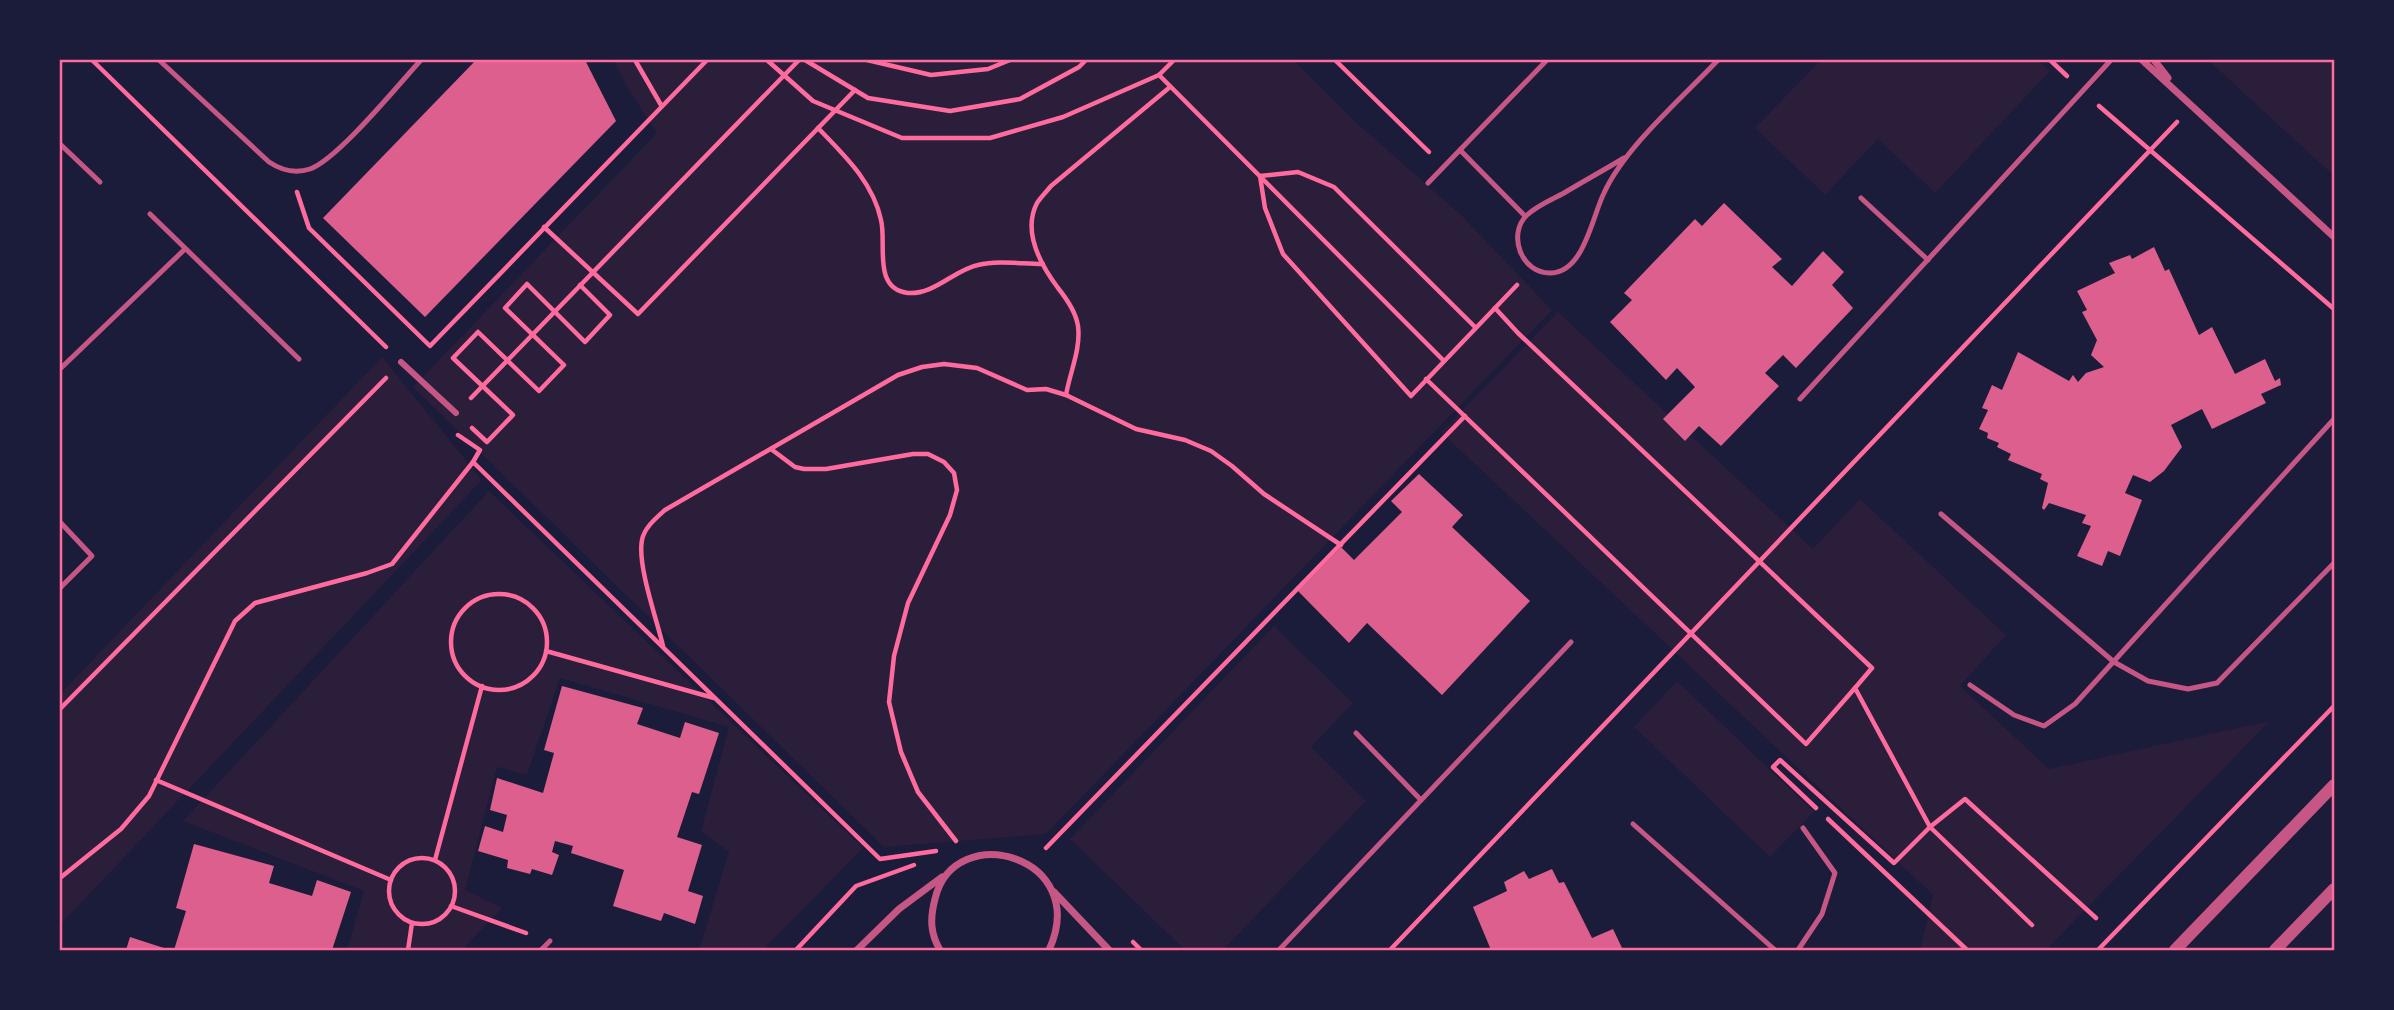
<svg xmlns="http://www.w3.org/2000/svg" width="2394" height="1010" font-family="'Noto Serif',serif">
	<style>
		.green { fill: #2a1e3b }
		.building { fill: #dd5f8e }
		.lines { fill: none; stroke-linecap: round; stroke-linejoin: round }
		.path { stroke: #ff6b9d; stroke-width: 4.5 }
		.service { stroke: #c65784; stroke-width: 5 }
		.pedestrian { stroke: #c65784; stroke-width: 6 }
		.minor { stroke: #c65784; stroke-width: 7 }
		.tertiary { stroke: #c65784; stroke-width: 12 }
		.neatline { fill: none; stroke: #ff6b9d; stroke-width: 2.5 }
	</style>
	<rect width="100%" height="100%" fill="#1b1b3a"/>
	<g class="green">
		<path d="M 613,60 L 1293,60 L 1351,118 L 1460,214 L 1552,310 L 1046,834 L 884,847 L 413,387 L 657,133 L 629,90 Z"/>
		<path d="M 1821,60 L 2038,60 L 2050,71 L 1935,193 L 1878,139 L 1825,195 L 1755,128 Z"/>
		<path d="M 2208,60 L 2334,60 L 2334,176 Z"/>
		<path d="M 1558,312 L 1813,549 L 1860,499 L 2006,635 L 1960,686 L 2049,769 L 2270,721 L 2046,950 L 1920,950 L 1933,895 L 1441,432 Z"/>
		<path d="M 382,357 L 482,480 L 60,925 L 60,694 Z"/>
		<path d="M 489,491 L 863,848 L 763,950 L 699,950 L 729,852 L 701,831 L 729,727 L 560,678 L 527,775 L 497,767 L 465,890 L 502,908 L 462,950 L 347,950 L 364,891 L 183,821 Z"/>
		<path d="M 1274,626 L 1353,703 L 1311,747 L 1366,801 L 1223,950 L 1185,950 L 1070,839 Z"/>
		<path d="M 1677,681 L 1814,812 L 1770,857 L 1634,727 Z"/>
	</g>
	<g class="building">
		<path d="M 476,60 L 585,60 L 616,121 L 425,317 L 323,218 Z"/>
		<path d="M 1724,203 L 1782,259 L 1772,267 L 1792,286 L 1823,251 L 1844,272 L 1832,285 L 1853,308 L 1796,368 L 1783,355 L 1765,373 L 1779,386 L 1721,446 L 1699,426 L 1685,441 L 1663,419 L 1695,387 L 1677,368 L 1666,380 L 1610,322 L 1632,300 L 1624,293 L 1695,219 L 1702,226 Z"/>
		<path d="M 2154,247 L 2165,271 L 2169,269 L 2199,335 L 2212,327 L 2235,374 L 2265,359 L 2275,381 L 2280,378 L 2281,385 L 2261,394 L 2266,403 L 2212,429 L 2202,409 L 2171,425 L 2182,447 L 2164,471 L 2150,482 L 2133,475 L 2125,493 L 2142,500 L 2120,556 L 2108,551 L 2102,566 L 2077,556 L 2091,526 L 2082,523 L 2086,515 L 2049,503 L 2044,510 L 2042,508 L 2048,483 L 2040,479 L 2042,474 L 2008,460 L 2011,454 L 1997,447 L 1999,443 L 1987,438 L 1988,433 L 1979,429 L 1988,410 L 1982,408 L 1992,385 L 2002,390 L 2018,352 L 2069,381 L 2073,375 L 2078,382 L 2086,373 L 2104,367 L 2091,355 L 2097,340 L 2082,312 L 2087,310 L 2077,291 L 2115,273 L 2109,263 L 2130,255 L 2132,259 Z"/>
		<path d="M 1419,474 L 1463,515 L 1452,527 L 1530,601 L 1442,695 L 1367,623 L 1349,643 L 1298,591 L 1341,547 L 1354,560 L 1402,512 L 1391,501 Z"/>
		<path d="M 562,686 L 643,708 L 637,724 L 680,738 L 685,722 L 719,733 L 699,794 L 692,792 L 677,837 L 702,845 L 688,891 L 703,896 L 695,924 L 664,913 L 661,921 L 613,906 L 624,870 L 571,853 L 573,846 L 555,841 L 552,852 L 559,855 L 552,875 L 532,869 L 530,874 L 507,868 L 508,860 L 478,851 L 485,826 L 503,832 L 507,815 L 490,810 L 497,778 L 543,793 L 554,753 L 544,750 Z"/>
		<path d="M 194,844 L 274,866 L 269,883 L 312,896 L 317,880 L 351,892 L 332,950 L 174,950 L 186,911 L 176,908 Z"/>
		<path d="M 1552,869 L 1559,883 L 1564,882 L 1592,938 L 1613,929 L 1623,950 L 1491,950 L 1473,907 L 1507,891 L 1504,882 L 1524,871 L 1529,879 Z"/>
		<path d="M 130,937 L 170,950 L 126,950 Z"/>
	</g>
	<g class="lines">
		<g class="path">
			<path d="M 92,60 L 386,347"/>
			<path d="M 635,60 L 661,105"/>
			<path d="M 767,60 L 813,101 L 902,138 L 990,138 L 1063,117 L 1159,75 L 1174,60"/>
			<path d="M 805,60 L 868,98 L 950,111 L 1020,99 L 1079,67 L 1086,60"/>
			<path d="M 867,60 L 931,75 L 988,69 L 1010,60"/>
			<path d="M 1335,60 L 1429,152"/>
			<path d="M 2050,60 L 2067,76"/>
			<path d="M 1159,75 L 1444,361"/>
			<path d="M 2099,106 L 2334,309"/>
			<path d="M 818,128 C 844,155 873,182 881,220 C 887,243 872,289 908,293 C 934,295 954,270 978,265 C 998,260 1022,264 1043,264"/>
			<path d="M 297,192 L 309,228 L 430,346 L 707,60"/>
			<path d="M 544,227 L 638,314 L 855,90"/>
			<path d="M 1495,308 L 1518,333 L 1872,668 L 1855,688"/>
			<path d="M 1476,328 L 1334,187 L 1298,172 L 1260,176 L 1265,208 L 1283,254 L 1411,396 L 1517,285"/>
			<path d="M 1426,379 L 1806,744 L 1855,688 L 1930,827 L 2032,925"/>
			<path d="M 1066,395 C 1070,372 1081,349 1078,326 C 1076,312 1066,298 1058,288 C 1040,264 1022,232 1037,203 C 1041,197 1047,191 1051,186 L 1170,87"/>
			<path d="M 471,398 L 799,60"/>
			<path d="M 472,428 L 487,442 L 513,415 L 453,358 L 478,332 L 539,391 L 564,365 L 505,308 L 527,284 L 585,342 L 610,315 L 580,285"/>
			<path d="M 771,449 L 795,467 L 804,469 L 826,469 L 913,454 L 928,454 L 944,462 L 954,473 L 957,490 L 950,515 L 908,603 L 894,656 L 889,702 L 901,752 L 918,792 L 956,841"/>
			<path d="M 473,462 L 880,859 L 936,851"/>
			<circle cx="499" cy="642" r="48"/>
			<path d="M 663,646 C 657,620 637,565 642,540 C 644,528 656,518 665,510 L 898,375 L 922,367 L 944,364 L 977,368 L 1027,390 L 1046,389 L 1066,395 L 1136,429 L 1185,440 L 1211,451 L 1232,466 L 1264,494 L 1341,545"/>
			<path d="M 546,651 L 714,698"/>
			<path d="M 60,709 L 386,378"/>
			<path d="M 156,780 L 391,880"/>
			<path d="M 1816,808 L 1773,767 L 1780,760 L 1894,863 L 1930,827 L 1965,799 L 2096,918"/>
			<path d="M 1828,819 L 1967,950"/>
			<path d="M 1046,848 L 1465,416"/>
			<circle cx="422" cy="891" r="33"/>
			<path d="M 435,860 L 482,686"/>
			<path d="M 60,878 L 121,829 L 149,796 L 235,621 L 255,603 L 367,573 L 392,564 L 473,462 L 480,450 L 458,435"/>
			<path d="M 451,906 L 526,933"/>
			<path d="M 1133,942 L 1141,950"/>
			<path d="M 408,950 L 412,923"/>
			<path d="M 796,950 L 856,886 L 914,865"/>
			<path d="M 1390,950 L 2177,122"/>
			<path d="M 2098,950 L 2334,706"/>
		</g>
		<g class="service">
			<path d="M 159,60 L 269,162 C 281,170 295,174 310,169 C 338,159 398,85 421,60"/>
			<path d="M 60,144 L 100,182"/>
			<path d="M 1460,150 L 1525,216"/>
			<path d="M 1624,158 C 1604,170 1584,181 1564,193 C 1551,200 1538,205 1527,215 C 1507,234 1521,274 1551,273 C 1584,272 1592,217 1604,193 C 1625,147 1682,98 1718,60"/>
			<path d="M 1428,183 L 1547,60"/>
			<path d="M 1861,198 L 1928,260"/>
			<path d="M 150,214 L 299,359"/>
			<path d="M 60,369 L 185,249"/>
			<path d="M 1800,399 L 2111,60"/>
			<path d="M 1941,514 L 2114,662 L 2148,681 L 2188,689 L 2217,683 L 2334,563"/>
			<path d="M 60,522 L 92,556 L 60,588"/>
			<path d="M 1970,685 L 2014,715 L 2044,726 L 2075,704 L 2334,419"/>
			<path d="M 1356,733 L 1421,800"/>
			<path d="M 1633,824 L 1775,950"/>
			<path d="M 541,950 L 550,941"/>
			<path d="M 1279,950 L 1571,642"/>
			<path d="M 1798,950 L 1822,914 L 1835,873 L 1803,828"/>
		</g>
		<path class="pedestrian" d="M 401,362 L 456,413"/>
		<g class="minor">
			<path d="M 2142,60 L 2334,237"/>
			<path d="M 2154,60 L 2168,78"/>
			<path d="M 1054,892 L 1109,950"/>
			<path d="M 857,950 L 899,909 L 942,877"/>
			<path d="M 940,950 C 930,933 930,918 935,899 C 954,818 1092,856 1049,950"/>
		</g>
		<g class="tertiary">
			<path d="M 2175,950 L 2334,785"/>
			<path d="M 2275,950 L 2334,889"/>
		</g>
	</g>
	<rect width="2394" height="1010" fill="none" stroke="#1b1b3a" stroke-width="122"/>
	<rect x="61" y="61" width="2272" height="888" class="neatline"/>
</svg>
